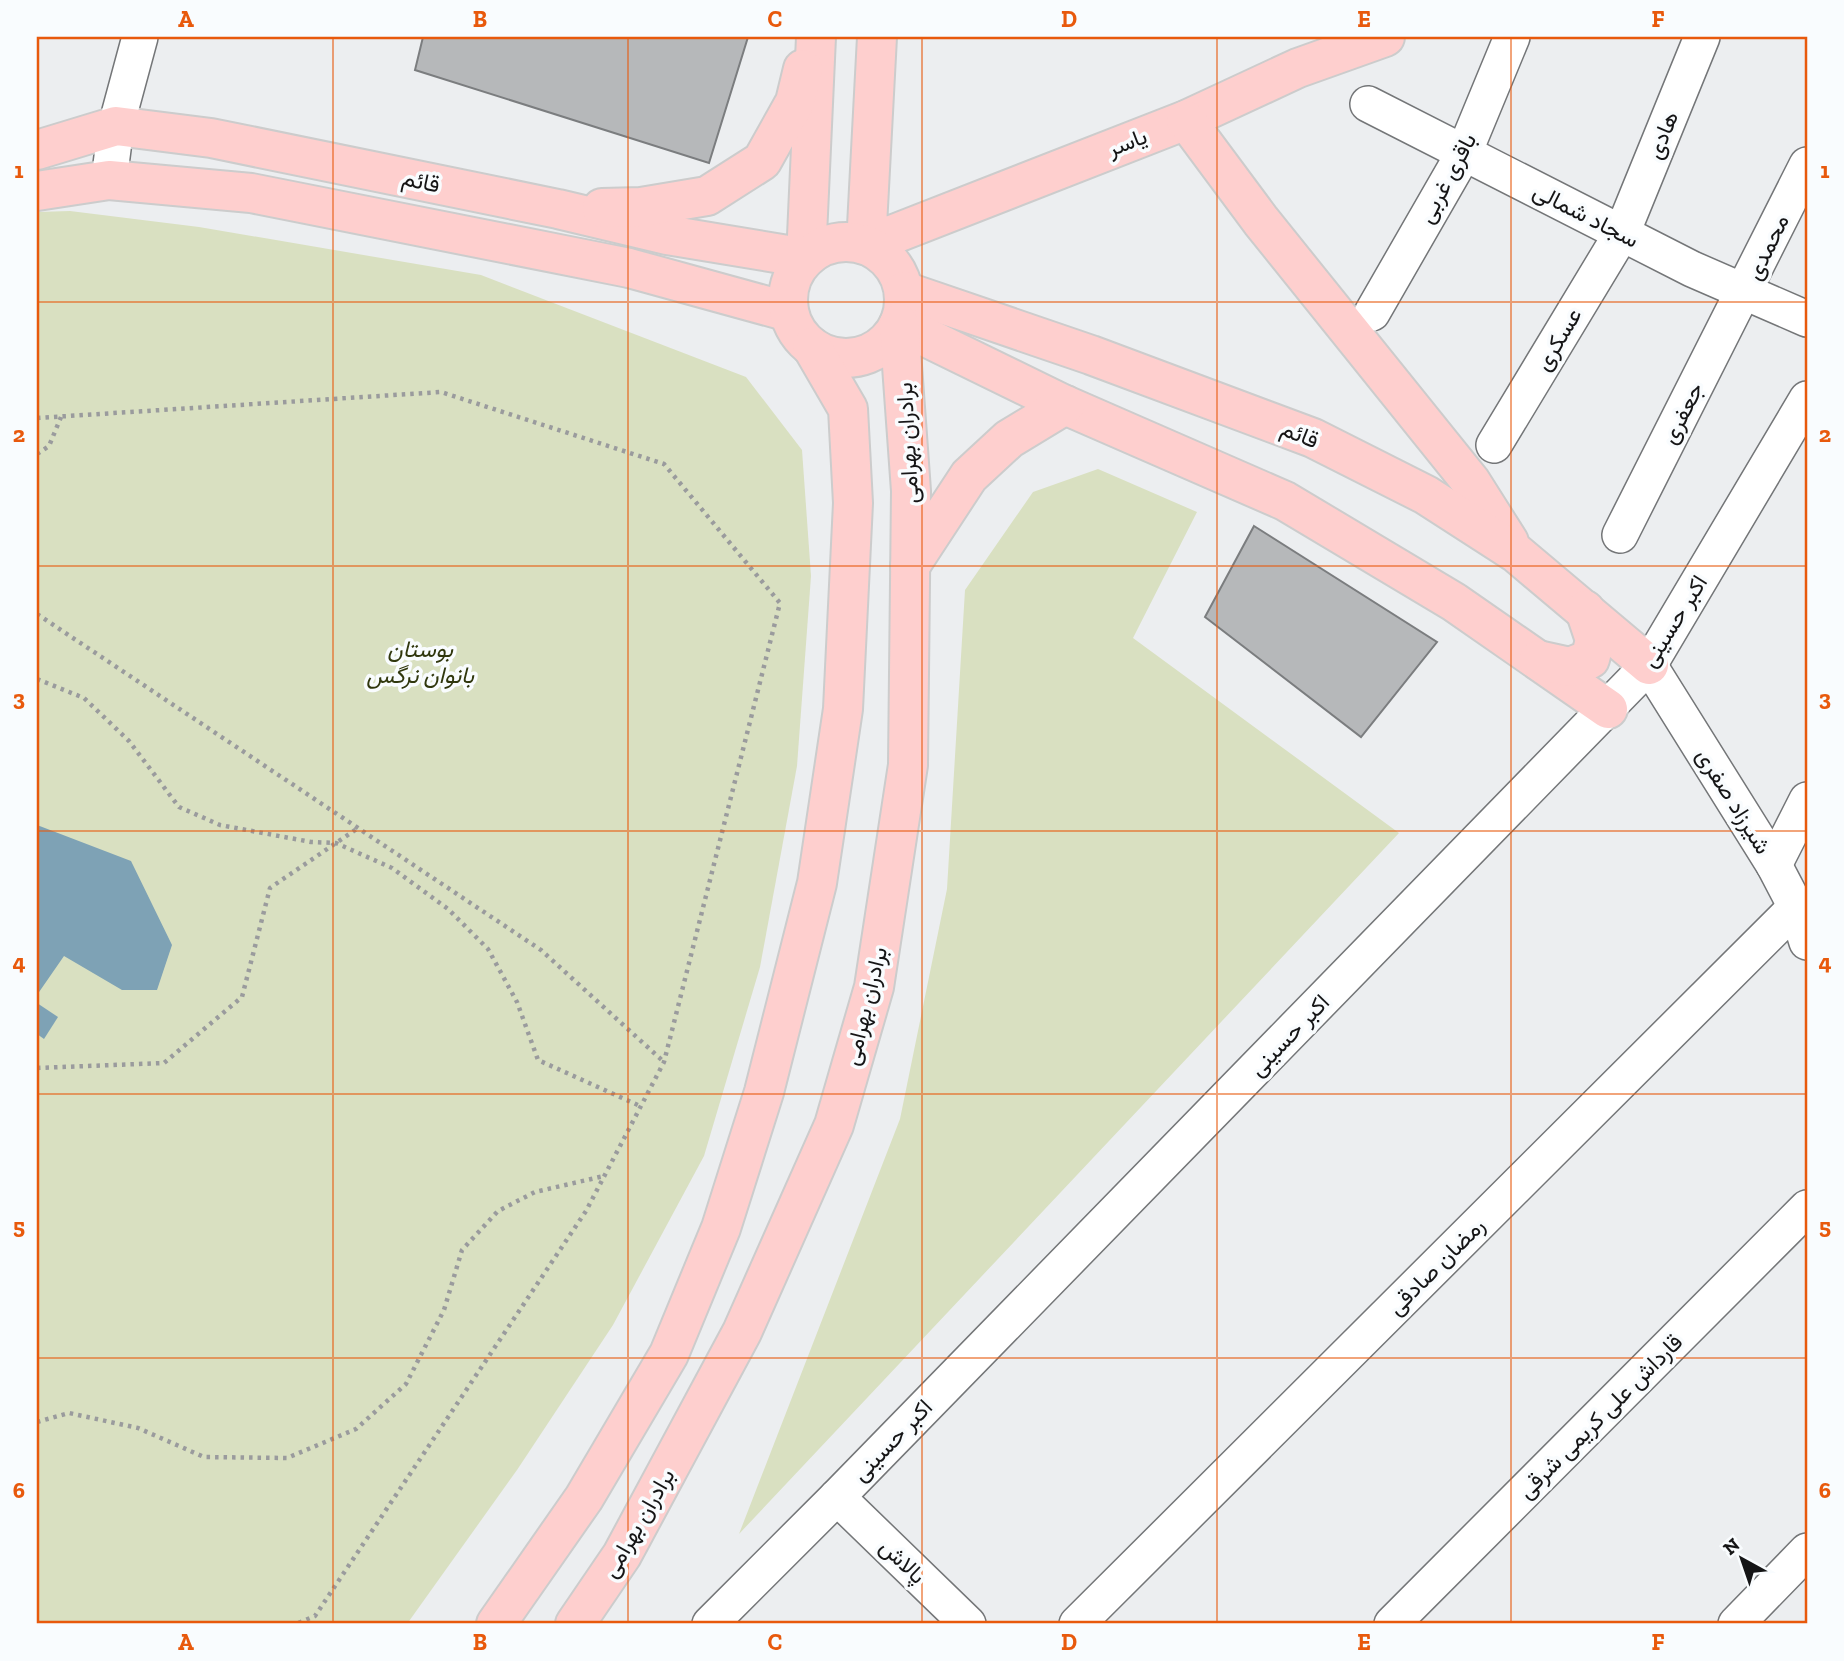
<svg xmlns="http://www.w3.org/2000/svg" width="1844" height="1661" font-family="'Zilla Slab',Vazirmatn,serif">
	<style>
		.green { fill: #d9e0c1 }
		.water { fill: #7ea2b5 }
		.building { fill: #b6b8ba; stroke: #7b7d7f; stroke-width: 2 }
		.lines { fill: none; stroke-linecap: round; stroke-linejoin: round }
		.minor-casing { stroke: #747678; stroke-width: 38 }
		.major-casing { stroke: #ccc; stroke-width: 42 }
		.path { stroke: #9a9b9d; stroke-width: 4.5; stroke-dasharray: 3.5 5; stroke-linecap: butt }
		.minor { stroke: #fff; stroke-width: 35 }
		.major { stroke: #fecfce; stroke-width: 38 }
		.grid { fill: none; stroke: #e8590c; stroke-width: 2; stroke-opacity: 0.55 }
		.labels { text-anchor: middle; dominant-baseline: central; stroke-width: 7; stroke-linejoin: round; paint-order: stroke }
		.street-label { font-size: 23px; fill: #151516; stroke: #f9fcfe }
		.park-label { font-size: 23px; font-style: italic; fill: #30370d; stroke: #f9fcfe }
		.neatline { fill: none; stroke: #e8590c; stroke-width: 2.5 }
		.grid-label { font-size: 23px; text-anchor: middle; font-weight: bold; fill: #e8590c }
	</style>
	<rect width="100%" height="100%" fill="#eceef0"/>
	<g class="green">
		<path d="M 70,211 L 199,227 L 481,275 L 746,377 L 802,450 L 811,576 L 797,766 L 760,967 L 704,1156 L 613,1325 L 517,1470 L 407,1624 L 37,1624 L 37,212 Z"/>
		<path d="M 1098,469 L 1197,512 L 1133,638 L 1399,833 L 739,1534 L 900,1119 L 947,889 L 965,590 L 1033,492 Z"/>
	</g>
	<g class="water">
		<path d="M 37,825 L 131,861 L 172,945 L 157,990 L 122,990 L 64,956 L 37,995 Z"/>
		<path d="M 37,1003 L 58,1017 L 44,1039 L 37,1034 Z"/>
	</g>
	<g class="building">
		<path d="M 423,37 L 748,37 L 709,163 L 415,70 Z"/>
		<path d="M 1254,526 L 1437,642 L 1361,737 L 1205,617 Z"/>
	</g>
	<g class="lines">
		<defs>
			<g id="minor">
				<path d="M 1368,104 L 1692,269 L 1807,319"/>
				<path d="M 109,180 L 116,126 L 140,37"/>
				<path d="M 1372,313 L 1464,153 L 1512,37"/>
				<path d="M 1494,445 L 1622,233 L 1702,37"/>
				<path d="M 1620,535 L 1807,165"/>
				<path d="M 1649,665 L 1774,865 L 1796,907 L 1807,942"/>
				<path d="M 1774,865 L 1807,800"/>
				<path d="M 837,1497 L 968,1624"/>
				<path d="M 710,1624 L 837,1497 L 1649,665 L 1807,399"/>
				<path d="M 1077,1624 L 1796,907"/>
				<path d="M 1392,1624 L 1807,1208"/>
				<path d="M 1736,1624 L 1807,1551"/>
			</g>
			<g id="major">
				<path d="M 877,37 L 866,245 L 1186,120 L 1298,68 L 1385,37"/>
				<path d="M 1186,120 L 1261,221 L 1471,482 L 1509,542"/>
				<path d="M 37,150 L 116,126 L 211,138 L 558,209 L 667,235 L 806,258 L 816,37"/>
				<path d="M 37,191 L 109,180 L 251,193 L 629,268 L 789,312"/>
				<path d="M 602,208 L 641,207 L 707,196 L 762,161 L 795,102 L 803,69"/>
				<circle cx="846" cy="300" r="58"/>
				<path d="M 904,291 L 1091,355 L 1313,438 L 1426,495 L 1516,553 L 1649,665"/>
				<path d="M 899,324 L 1065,405 L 1285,501 L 1454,602 L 1608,709"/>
				<path d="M 910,566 L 969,476 L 1009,439 L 1065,405"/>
				<path d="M 1538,660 L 1570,667 L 1590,659 L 1595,640 L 1585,610"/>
				<path d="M 496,1624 L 584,1498 L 669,1354 L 721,1228 L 764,1092 L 817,883 L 843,709 L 853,503 L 848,409 L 812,347"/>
				<path d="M 575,1624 L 622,1555 L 742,1332 L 834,1125 L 874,987 L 908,765 L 911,491 L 899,324"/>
			</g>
		</defs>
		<use href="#minor" class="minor-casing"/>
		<use href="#major" class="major-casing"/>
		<g class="path">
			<path d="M 37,418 L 441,392 L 664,464 L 780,603 L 664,1062 L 586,1211 L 315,1616 L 296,1624"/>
			<path d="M 37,454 L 49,446 L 61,417"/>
			<path d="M 37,614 L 541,950 L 664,1062"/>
			<path d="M 37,679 L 84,698 L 129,741 L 179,807 L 220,825 L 311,842 L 336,843 L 392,868 L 448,909 L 488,949 L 517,1002 L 538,1060 L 640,1106"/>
			<path d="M 37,1068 L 164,1063 L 242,997 L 270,888 L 358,828"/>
			<path d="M 37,1422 L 69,1413 L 138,1428 L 204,1457 L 287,1458 L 356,1429 L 406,1384 L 444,1310 L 462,1250 L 498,1211 L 535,1192 L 604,1176"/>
		</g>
		<use href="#minor" class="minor"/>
		<use href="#major" class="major"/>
	</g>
	<path class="grid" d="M 333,37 L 333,1624M 628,37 L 628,1624M 922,37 L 922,1624M 1217,37 L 1217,1624M 1511,37 L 1511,1624M 37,302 L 1807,302M 37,566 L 1807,566M 37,831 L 1807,831M 37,1094 L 1807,1094M 37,1358 L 1807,1358"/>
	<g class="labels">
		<g class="street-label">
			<text transform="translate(1662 135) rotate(-68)">هادی</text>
			<text transform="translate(1127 142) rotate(-21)">یاسر</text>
			<text transform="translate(1447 178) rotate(-62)">باقری غربی</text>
			<text transform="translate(421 181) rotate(12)">قائم</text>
			<text transform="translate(1586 215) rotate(27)">سجاد شمالی</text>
			<text transform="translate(1767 247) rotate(-64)">محمدی</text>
			<text transform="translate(1558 339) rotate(-59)">عسکری</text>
			<text transform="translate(1682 413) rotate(-63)">جعفری</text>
			<text transform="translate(1300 434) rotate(22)">قائم</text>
			<text transform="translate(907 443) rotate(-93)">برادران بهرامی</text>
			<text transform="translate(1674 621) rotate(-58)">اکبر حسینی</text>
			<text transform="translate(1734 801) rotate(58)">شیرزاد صفری</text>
			<text transform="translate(865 1006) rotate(-76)">برادران بهرامی</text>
			<text transform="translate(1289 1035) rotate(-46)">اکبر حسینی</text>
			<text transform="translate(1436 1266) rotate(-45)">رمضان صادقی</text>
			<text transform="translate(1600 1416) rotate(-45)">قارداش علی کریمی شرقی</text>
			<text transform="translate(892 1440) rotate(-46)">اکبر حسینی</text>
			<text transform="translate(638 1523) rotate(-60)">برادران بهرامی</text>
			<text transform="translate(903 1561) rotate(44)">پالاش</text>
		</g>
		<g class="park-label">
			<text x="420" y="649">بوستان<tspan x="420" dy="26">بانوان نرگس</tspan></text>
		</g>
	</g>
	<rect width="1844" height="1661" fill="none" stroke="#f9fcfe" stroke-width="77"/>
	<g transform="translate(1742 1559) rotate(320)" stroke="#f9fcfe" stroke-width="5" paint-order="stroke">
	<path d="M0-5L12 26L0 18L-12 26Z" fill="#151516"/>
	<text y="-10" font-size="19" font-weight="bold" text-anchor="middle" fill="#151516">N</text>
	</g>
	<rect x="38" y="38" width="1768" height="1584" class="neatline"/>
	<g class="grid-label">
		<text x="186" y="27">A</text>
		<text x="480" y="27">B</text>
		<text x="775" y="27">C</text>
		<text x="1069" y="27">D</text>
		<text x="1364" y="27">E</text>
		<text x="1658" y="27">F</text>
		<text x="19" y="178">1</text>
		<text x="1825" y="178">1</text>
		<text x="19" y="442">2</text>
		<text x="1825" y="442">2</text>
		<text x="19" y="706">3</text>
		<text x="1825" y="706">3</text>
		<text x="19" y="970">4</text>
		<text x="1825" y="970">4</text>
		<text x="19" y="1234">5</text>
		<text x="1825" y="1234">5</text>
		<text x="19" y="1498">6</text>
		<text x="1825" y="1498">6</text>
		<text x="186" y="1650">A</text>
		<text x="480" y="1650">B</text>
		<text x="775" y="1650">C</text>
		<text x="1069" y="1650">D</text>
		<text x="1364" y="1650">E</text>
		<text x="1658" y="1650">F</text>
	</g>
</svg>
